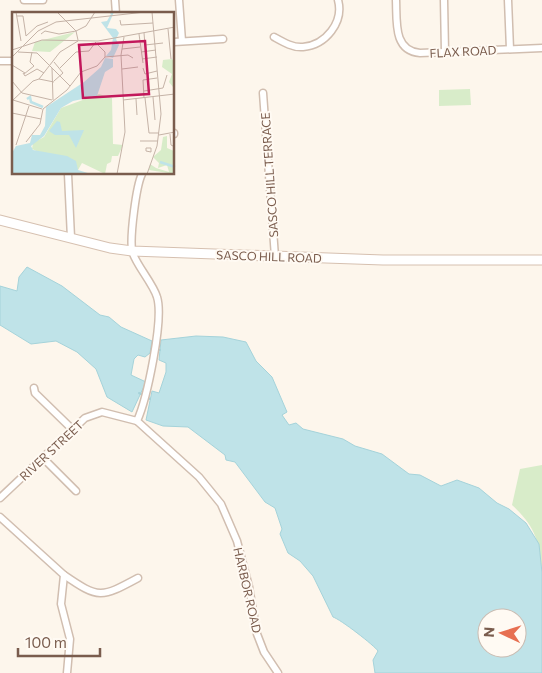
<svg xmlns="http://www.w3.org/2000/svg" width="542" height="673" font-family="Commissioner,sans-serif">
	<style>
		.green { fill: #d8ecc9 }
		.water { fill: #bfe3e8; stroke: #a5d3da; fill-rule: evenodd }
		.lines { fill: none; stroke-linecap: round; stroke-linejoin: round }
		.stream { stroke: #a5d3da; stroke-width: 2 }
		.street-casing { stroke: #d1beb0; stroke-width: 9 }
		.secondary-casing { stroke: #d6c0b0; stroke-width: 11 }
		.street { stroke: #fff; stroke-width: 6 }
		.secondary { stroke: #fff; stroke-width: 9 }
		.labels { text-anchor: middle; dominant-baseline: central; stroke-width: 4; stroke-linejoin: round; paint-order: stroke }
		.street-label { font-size: 12px; fill: #7a5c4d; stroke: #fffaf3 }
		.inset-river { fill: none; stroke: #bfe3e8; stroke-width: 2.5 }
		.inset-road { fill: none; stroke: #c5b3a7; stroke-width: 1 }
		.view { fill: #c2185b; fill-opacity: 0.15; stroke: #c2185b; stroke-width: 2.5 }
		.inset-edge { fill: none; stroke: #7a5c4d; stroke-width: 2.5 }
	</style>
	<rect width="100%" height="100%" fill="#fdf6ec"/>
	<g class="green">
		<path d="M 470,89 L 471,105 L 439,106 L 439,90 Z"/>
		<path d="M 542,465 L 542,573 C 539,541 536,527 512,505 L 520,469 Z"/>
	</g>
	<g class="water">
		<path d="M 27,267 L 62,286 L 100,315 L 109,317 L 121,327 L 152,341 L 150,353 L 145,357 L 138,355 L 134,359 L 131,375 L 146,382 L 132,412 L 107,397 L 96,369 L 77,352 L 56,341 L 31,344 L 0,325 L 0,286 L 17,291 L 19,277 Z"/>
		<path d="M 196,336 L 223,337 L 246,342 L 256,361 L 272,377 L 287,412 L 282,415 L 289,425 L 296,423 L 303,429 L 343,439 L 355,446 L 382,454 L 409,474 L 420,475 L 441,486 L 457,480 L 479,488 L 497,503 L 509,509 L 526,523 L 539,544 L 542,573 L 542,673 L 375,673 L 373,660 L 378,651 C 375,646 340,619 333,617 L 313,576 L 300,561 L 288,553 L 280,534 L 282,529 L 275,508 L 265,502 L 235,462 L 226,460 L 225,455 L 188,427 L 163,426 L 146,420 L 152,391 L 159,393 L 166,372 L 166,363 L 159,360 L 161,340 ZM 487,618 L 517,618 L 517,648 L 487,648 Z"/>
	</g>
	<g class="lines">
		<g class="stream">
			<path d="M 151,349 L 160,350"/>
			<path d="M 139,393 L 150,399"/>
		</g>
		<defs>
			<g id="street">
				<path d="M 24,0 L 43,0"/>
				<path d="M 115,0 L 116,14"/>
				<path d="M 179,0 L 182,41"/>
				<path d="M 396,0 C 397,21 393,51 420,53 L 542,48"/>
				<path d="M 444,0 L 445,52"/>
				<path d="M 508,0 L 510,49"/>
				<path d="M 274,37 C 283,42 293,48 303,47 C 326,45 344,22 338,0"/>
				<path d="M 174,42 L 223,39"/>
				<path d="M 0,61 L 14,61"/>
				<path d="M 263,93 L 275,257"/>
				<path d="M 174,134 L 174,133"/>
				<path d="M 68,174 L 71,238"/>
				<path d="M 142,174 C 136,186 130,236 132,250 C 133,261 153,283 157,297 C 164,319 147,399 137,421 L 199,477 L 221,504 L 237,541 L 249,587 L 257,634 L 264,652 L 278,673"/>
				<path d="M 34,388 L 35,393 L 72,429"/>
				<path d="M 43,458 L 76,491"/>
				<path d="M 0,498 L 85,418 L 102,412 L 137,421"/>
				<path d="M 0,517 L 64,575 L 61,604 L 70,639 L 67,673"/>
				<path d="M 64,575 C 99,599 101,598 138,578"/>
			</g>
			<path id="secondary" d="M 0,220 L 110,248 L 132,251 L 383,260 L 542,260"/>
		</defs>
		<use href="#street" class="street-casing"/>
		<use href="#secondary" class="secondary-casing"/>
		<use href="#street" class="street"/>
		<use href="#secondary" class="secondary"/>
	</g>
	<g class="labels">
		<g class="street-label">
			<text transform="translate(463 51) rotate(-3)">FLAX ROAD</text>
			<text transform="translate(269 175) rotate(-94)">SASCO HILL TERRACE</text>
			<text transform="translate(269 256) rotate(2)">SASCO HILL ROAD</text>
			<text transform="translate(51 450) rotate(-43)">RIVER STREET</text>
			<text transform="translate(248 590) rotate(77)">HARBOR ROAD</text>
		</g>
	</g>
	<g transform="translate(12 12)">
		<rect width="162" height="162" fill="#fdf6ec"/>
		<path d="M 63,20 L 38,40 L 20,39 L 23,30 ZM 160,47 L 162,50 L 161,75 L 157,70 L 160,62 L 150,55 L 151,48 ZM 87,82 L 100,86 L 101,132 L 111,133 L 106,144 L 100,144 L 99,150 L 95,152 L 93,162 L 70,151 L 66,158 L 20,137 L 21,131 L 32,125 L 49,96 ZM 155,124 L 155,136 L 162,139 L 162,162 L 137,158 L 138,152 L 144,156 L 157,160 L 155,153 L 146,156 L 147,151 L 141,145 L 149,138 L 151,125 Z" fill="#d8ecc9"/>
		<path d="M 96,0 L 102,0 L 95,16 L 104,17 L 107,21 L 104,27 L 107,33 L 101,46 L 94,44 L 99,38 L 101,26 L 89,10 L 95,9 L 99,2 ZM 93,46 L 101,47 L 101,55 L 93,60 L 85,84 L 61,89 L 49,96 L 32,124 L 19,134 L 21,138 L 55,144 L 64,149 L 66,158 L 79,162 L 0,162 L 0,141 L 4,134 L 18,131 L 20,123 L 28,123 L 33,114 L 34,95 L 72,70 L 89,55 ZM 45,109 L 48,110 L 50,119 L 72,118 L 64,136 L 57,123 L 43,123 L 37,119 Z" fill="#bfe3e8"/>
		<path class="inset-river" d="M 15,87 L 18,85 L 19,90 L 31,95M 148,150 L 163,155"/>
		<path class="inset-road" d="M 4,0 L 9,29M 5,4 L 11,4 L 14,24M 108,8 L 109,13 L 141,11M 156,17 L 159,47M 132,21 L 133,33 L 151,31M 29,22 L 33,19 L 47,22 L 64,19 L 45,0M 127,22 L 131,51M 14,24 L 25,14 L 36,10M 66,28 L 64,19 L 74,14 L 83,0M 83,30 L 93,40 L 93,45M 110,37 L 128,35M 0,38 L 30,28 L 86,29 L 163,15M 6,40 L 25,41 L 58,74M 129,40 L 144,38M 0,45 L 26,19 L 44,10 L 133,0M 130,47 L 145,45M 42,50 L 51,61 L 42,69M 0,53 L 13,61M 40,56 L 41,88M 48,56 L 64,40 L 77,39 L 83,31M 131,56 L 133,62 L 145,59M 110,57 L 126,55M 11,61 L 13,64 L 25,57 L 32,61M 12,62 L 22,54 L 18,50 L 20,40M 27,67 L 42,70M 0,69 L 10,81 L 40,88M 132,79 L 151,76 L 155,63M 141,85 L 143,108M 132,86 L 131,68 L 145,66M 133,86 L 137,121 L 147,121M 124,87 L 125,103M 1,88 L 30,97M 111,88 L 163,82M 0,89 L 21,69 L 27,67 L 48,40 L 66,29M 0,101 L 29,107M 158,122 L 159,133 L 163,135M 147,123 L 163,120M 128,129 L 146,129M 14,130 L 28,112 L 31,97 L 55,78 L 69,60 L 85,54 L 93,45 L 116,43 L 121,46M 4,133 L 17,94M 134,136 L 139,136 L 139,140 L 134,139 ZM 105,162 L 113,120 L 109,43 L 112,25M 135,162 L 145,134 L 149,102 L 140,0"/>
		<path class="view" d="M 133,29 L 137,82 L 71,86 L 67,33 Z"/>
		<rect width="162" height="162" class="inset-edge"/>
	</g>
	<g transform="translate(502 633) rotate(274)"><circle r="24" fill="#fffaf3" stroke="#cabbb1"/>
	<path d="M0-4L9 19L0 12L-9 19Z" fill="#e76f51"/>
	<text y="-8" font-size="14" font-weight="bold" text-anchor="middle" fill="#7a5c4d">N</text>
	</g>
	<path d="M18 648v8h82v-8" fill="none" stroke="#7a5c4d" stroke-width="2.5"/>
	<text x="25" y="648" font-size="15" fill="#7a5c4d" stroke="#fffaf3" stroke-width="4" paint-order="stroke">100 m</text>
</svg>
